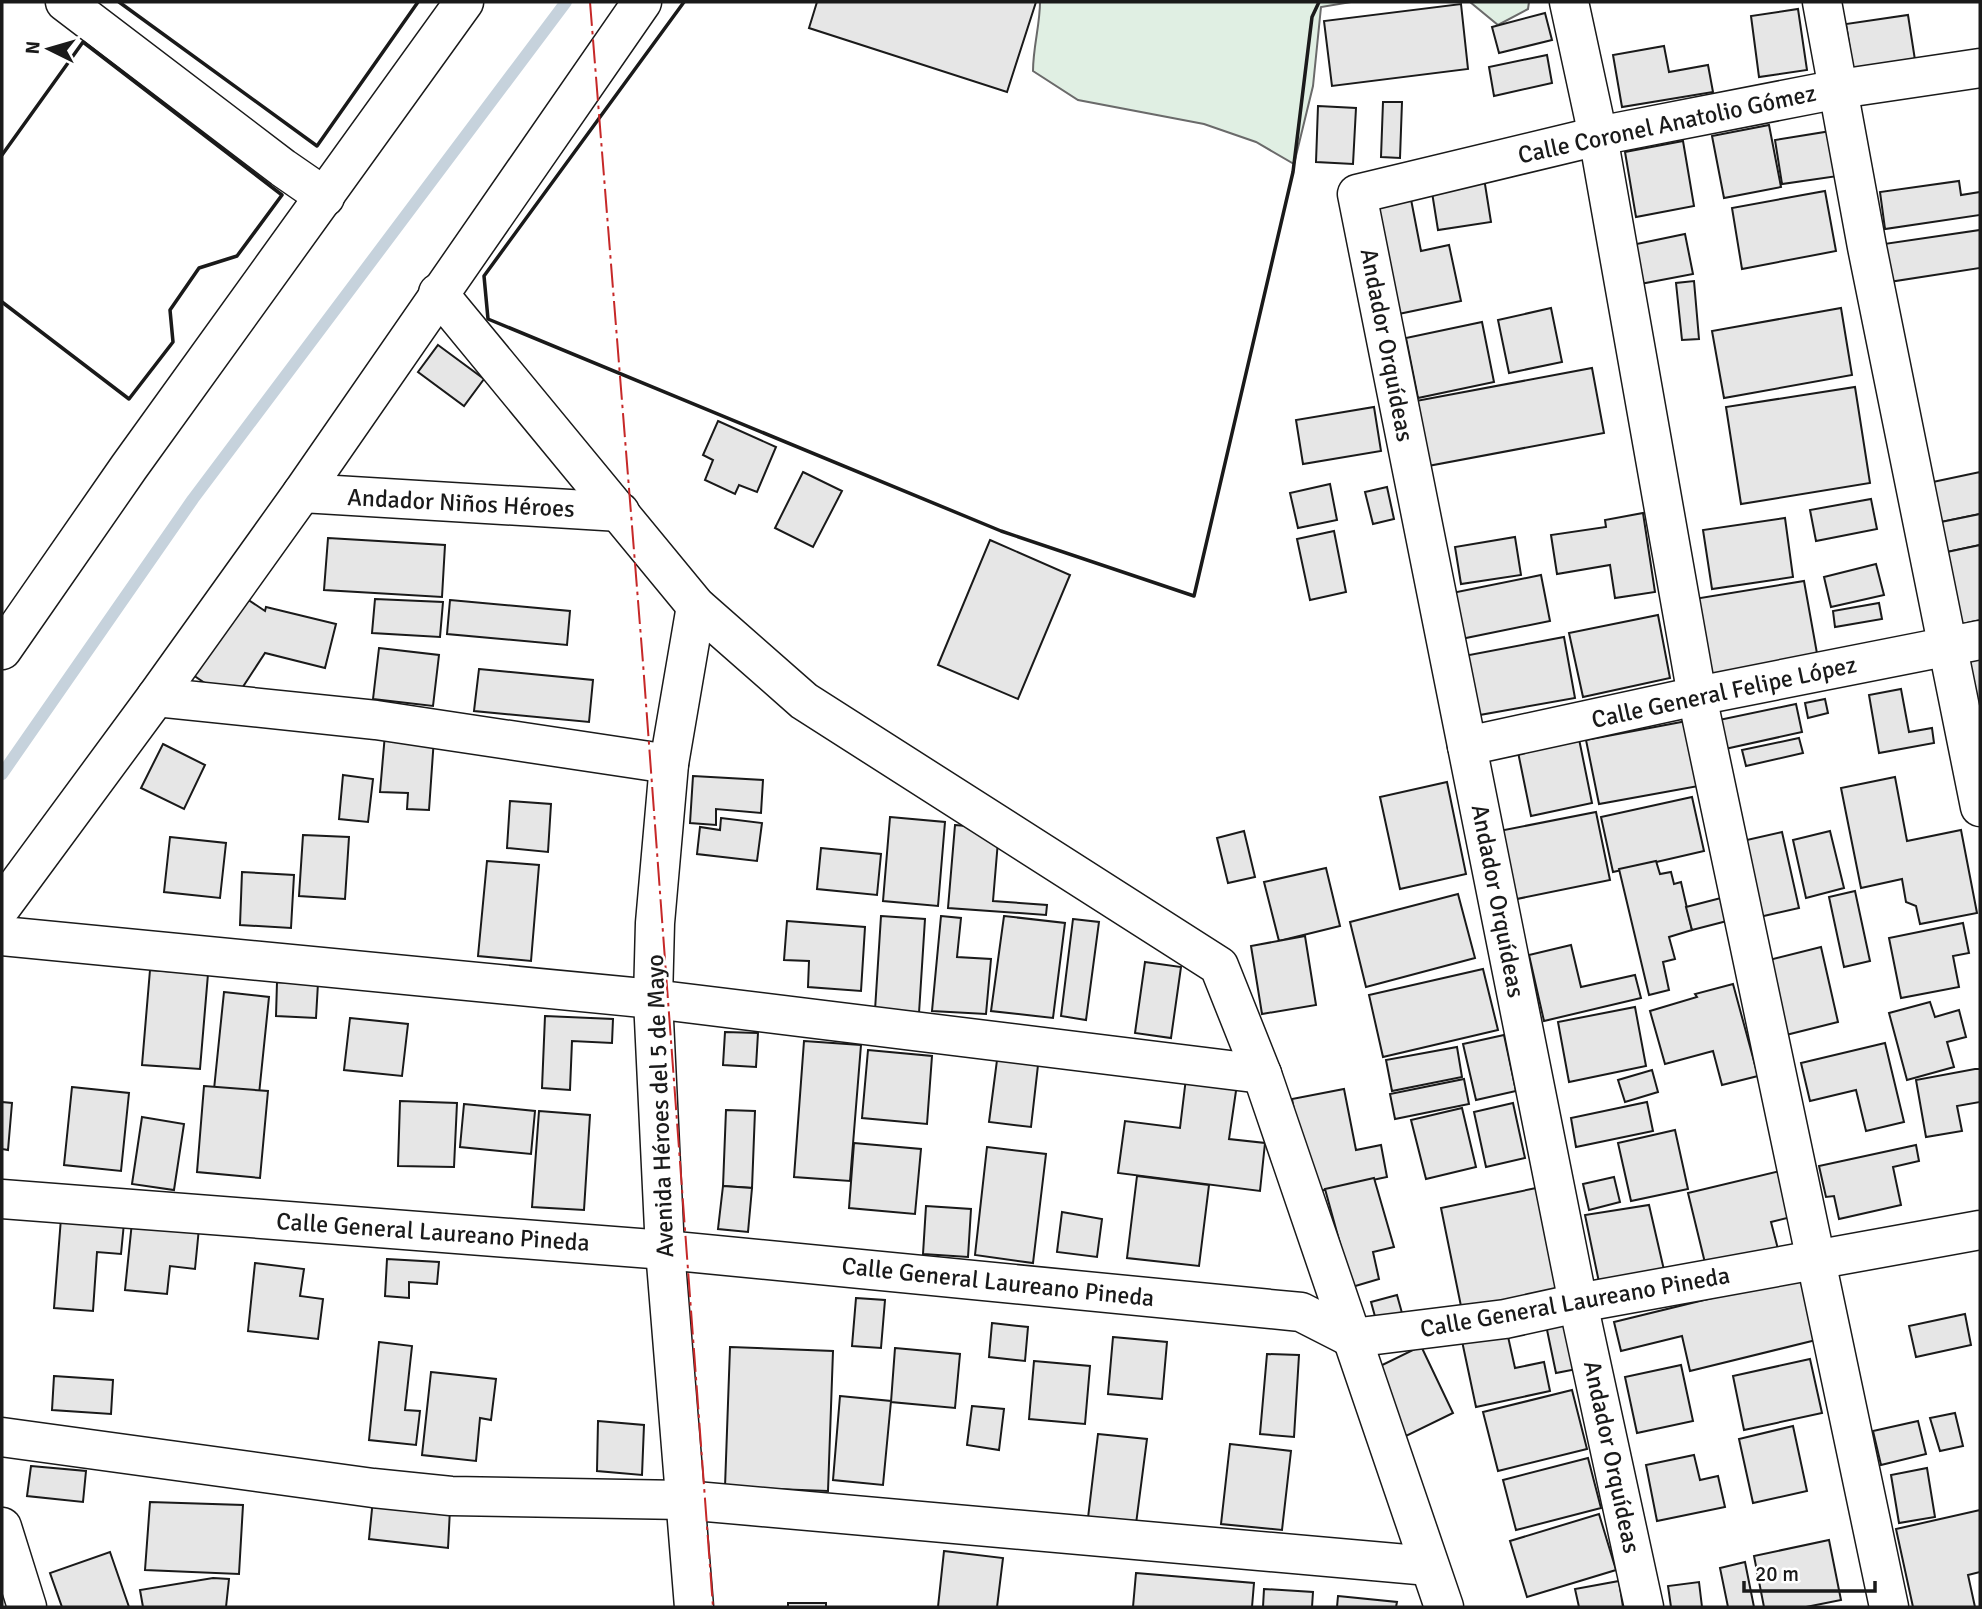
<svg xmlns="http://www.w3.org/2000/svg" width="1982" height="1609" font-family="Signika,sans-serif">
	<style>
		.green { fill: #e0efe3; stroke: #6a6a6a; stroke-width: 2 }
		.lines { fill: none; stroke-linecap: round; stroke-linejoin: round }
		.stream { stroke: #c6d2dc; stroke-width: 12 }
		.building { fill: #e6e6e6; stroke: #1a1a1a; stroke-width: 2 }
		.minor-casing { stroke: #1a1a1a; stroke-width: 41 }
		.minor { stroke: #fff; stroke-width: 38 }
		.wall { stroke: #1a1a1a; stroke-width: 3.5 }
		.power { stroke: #c62828; stroke-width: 2; stroke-dasharray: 24 5 3.5 5; stroke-linecap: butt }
		.labels { text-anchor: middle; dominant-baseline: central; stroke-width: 5; stroke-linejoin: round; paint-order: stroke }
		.street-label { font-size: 24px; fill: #1a1a1a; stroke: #fff }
	</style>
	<rect width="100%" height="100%" fill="#fff"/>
	<g class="green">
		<path d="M 1040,2 L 1351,2 L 1321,7 L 1313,86 L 1294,164 L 1256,142 L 1204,124 L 1078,100 L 1033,71 C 1033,47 1040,25 1040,2 Z"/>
		<path d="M 1470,2 L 1529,2 L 1528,9 L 1498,25 Z"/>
	</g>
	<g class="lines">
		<path class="stream" d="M 2,774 L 193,499 L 566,2"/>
	</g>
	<g class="building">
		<path d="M 817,2 L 1036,2 L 1007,92 L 809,28 Z"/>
		<path d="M 1461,4 L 1468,69 L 1332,86 L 1324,21 Z"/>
		<path d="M 1798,9 L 1807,70 L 1759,77 L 1751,16 Z"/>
		<path d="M 1545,13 L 1552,40 L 1499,53 L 1492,27 Z"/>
		<path d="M 1908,15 L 1915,60 L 1853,70 L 1846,24 Z"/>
		<path d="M 1664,46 L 1669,72 L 1708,65 L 1713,92 L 1622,107 L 1613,55 Z"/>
		<path d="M 1547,55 L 1552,83 L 1494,96 L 1489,67 Z"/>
		<path d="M 1383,102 L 1402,102 L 1400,158 L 1381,157 Z"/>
		<path d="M 1318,106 L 1356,108 L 1353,164 L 1316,162 Z"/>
		<path d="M 1769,125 L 1781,187 L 1724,198 L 1712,136 Z"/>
		<path d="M 1831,131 L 1838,176 L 1782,184 L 1775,140 Z"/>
		<path d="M 1683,141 L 1694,206 L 1636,217 L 1625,152 Z"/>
		<path d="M 1484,178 L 1491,222 L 1438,230 L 1431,186 Z"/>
		<path d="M 1959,181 L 1961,195 L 1980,192 L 1980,215 L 1885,229 L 1880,192 Z"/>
		<path d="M 1409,189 L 1421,251 L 1449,245 L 1461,301 L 1389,316 L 1364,199 Z"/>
		<path d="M 1825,191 L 1836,251 L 1742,269 L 1732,208 Z"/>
		<path d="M 1980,230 L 1980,268 L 1889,282 L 1884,244 Z"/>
		<path d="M 1685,234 L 1693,274 L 1635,285 L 1627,246 Z"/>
		<path d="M 1694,281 L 1699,339 L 1682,340 L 1676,283 Z"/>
		<path d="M 1551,308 L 1562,362 L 1509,373 L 1498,320 Z"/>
		<path d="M 1841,308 L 1852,375 L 1724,398 L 1712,331 Z"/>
		<path d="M 1482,322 L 1494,382 L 1418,398 L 1406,338 Z"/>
		<path d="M 438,345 L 484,379 L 464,406 L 418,372 Z"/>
		<path d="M 1592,368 L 1604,433 L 1428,466 L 1416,401 Z"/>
		<path d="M 1855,387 L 1870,483 L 1741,504 L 1726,407 Z"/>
		<path d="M 1374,407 L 1381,451 L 1303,464 L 1296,420 Z"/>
		<path d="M 718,421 L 776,447 L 757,492 L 739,485 L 735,494 L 705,480 L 713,460 L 703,455 Z"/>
		<path d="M 803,472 L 842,491 L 813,547 L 775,528 Z"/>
		<path d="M 1980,472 L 1980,514 L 1941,522 L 1928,483 Z"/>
		<path d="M 1330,484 L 1337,520 L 1298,528 L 1290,493 Z"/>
		<path d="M 1387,487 L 1394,519 L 1373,524 L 1365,492 Z"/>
		<path d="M 1871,499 L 1877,529 L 1816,541 L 1810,510 Z"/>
		<path d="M 1643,513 L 1655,592 L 1615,598 L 1610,565 L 1557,574 L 1551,535 L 1606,527 L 1605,520 Z"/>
		<path d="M 1980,514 L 1980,545 L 1947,552 L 1941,522 Z"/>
		<path d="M 1785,518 L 1793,577 L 1712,589 L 1703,530 Z"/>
		<path d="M 1334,531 L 1346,592 L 1310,600 L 1297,539 Z"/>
		<path d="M 1515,537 L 1521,575 L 1461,584 L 1455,547 Z"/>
		<path d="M 328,538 L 445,545 L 442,597 L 324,590 Z"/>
		<path d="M 990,540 L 1070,575 L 1018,699 L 938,665 Z"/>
		<path d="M 1980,545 L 1980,620 L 1962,624 L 1947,552 Z"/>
		<path d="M 1876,564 L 1884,595 L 1831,607 L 1824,577 Z"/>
		<path d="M 1541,575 L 1550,621 L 1461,639 L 1452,593 Z"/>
		<path d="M 1804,581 L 1818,659 L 1701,679 L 1688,600 Z"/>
		<path d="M 244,597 L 265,611 L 266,607 L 336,624 L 325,668 L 265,653 L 233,702 L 193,675 Z"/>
		<path d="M 375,599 L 443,602 L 440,637 L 372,633 Z"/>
		<path d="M 450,600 L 570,611 L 567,645 L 447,634 Z"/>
		<path d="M 1879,603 L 1882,619 L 1835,627 L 1833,611 Z"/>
		<path d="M 1658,615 L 1670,678 L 1583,697 L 1569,633 Z"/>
		<path d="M 1564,637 L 1575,698 L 1474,716 L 1464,656 Z"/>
		<path d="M 379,648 L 439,655 L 433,706 L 373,699 Z"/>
		<path d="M 1980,656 L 1980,730 L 1959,661 Z"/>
		<path d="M 479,669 L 593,680 L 589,722 L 474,711 Z"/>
		<path d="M 1901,689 L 1909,732 L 1932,728 L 1934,743 L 1879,753 L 1869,695 Z"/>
		<path d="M 1825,699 L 1828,713 L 1808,718 L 1805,703 Z"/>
		<path d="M 1796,704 L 1802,732 L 1725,749 L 1719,720 Z"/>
		<path d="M 1692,720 L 1704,785 L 1599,804 L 1586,740 Z"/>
		<path d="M 385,734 L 434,738 L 429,810 L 407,809 L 408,793 L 380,792 Z"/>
		<path d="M 1799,738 L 1803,753 L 1746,766 L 1742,750 Z"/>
		<path d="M 1579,739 L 1592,803 L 1531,816 L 1518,752 Z"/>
		<path d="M 163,744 L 205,765 L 184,809 L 141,788 Z"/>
		<path d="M 343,775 L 373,779 L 368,822 L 339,819 Z"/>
		<path d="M 693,776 L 763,780 L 761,813 L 716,809 L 716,825 L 690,823 Z"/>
		<path d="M 1895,777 L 1907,841 L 1961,830 L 1977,913 L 1920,924 L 1916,906 L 1906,902 L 1902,879 L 1861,888 L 1841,788 Z"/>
		<path d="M 1447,782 L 1466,874 L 1400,889 L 1380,797 Z"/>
		<path d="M 1692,797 L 1704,851 L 1613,872 L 1601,817 Z"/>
		<path d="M 510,801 L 551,804 L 548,852 L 507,848 Z"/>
		<path d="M 1596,812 L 1610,880 L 1502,902 L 1489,833 Z"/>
		<path d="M 890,817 L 945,822 L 938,906 L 883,901 Z"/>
		<path d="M 721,818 L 762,823 L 757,861 L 697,854 L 700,827 L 720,830 Z"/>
		<path d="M 955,825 L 999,829 L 993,901 L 1047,905 L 1046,915 L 948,908 Z"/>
		<path d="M 1244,831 L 1255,877 L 1228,883 L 1217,838 Z"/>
		<path d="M 1830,831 L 1844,888 L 1806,898 L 1793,840 Z"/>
		<path d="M 1782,832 L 1799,908 L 1755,918 L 1738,842 Z"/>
		<path d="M 303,835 L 349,837 L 345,899 L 299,896 Z"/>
		<path d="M 170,837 L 226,843 L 220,898 L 164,892 Z"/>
		<path d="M 821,848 L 881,854 L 877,895 L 817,889 Z"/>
		<path d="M 487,861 L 539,865 L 531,961 L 478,956 Z"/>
		<path d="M 1656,861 L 1660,874 L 1671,872 L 1674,884 L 1681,882 L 1692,930 L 1669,937 L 1675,959 L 1663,962 L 1669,990 L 1649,995 L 1619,869 Z"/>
		<path d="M 1326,868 L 1340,926 L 1279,941 L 1264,882 Z"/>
		<path d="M 242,872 L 294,875 L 291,928 L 240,925 Z"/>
		<path d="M 1855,891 L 1870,961 L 1844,967 L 1829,897 Z"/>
		<path d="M 1458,894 L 1475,958 L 1366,987 L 1350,922 Z"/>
		<path d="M 1721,898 L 1727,921 L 1692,930 L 1686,907 Z"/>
		<path d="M 881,916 L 925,919 L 919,1013 L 875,1010 Z"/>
		<path d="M 941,916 L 961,918 L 957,957 L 991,959 L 986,1014 L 932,1011 Z"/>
		<path d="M 1004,916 L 1065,923 L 1053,1018 L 991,1011 Z"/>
		<path d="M 1073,919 L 1099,922 L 1086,1020 L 1061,1016 Z"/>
		<path d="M 787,921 L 865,927 L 861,991 L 808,987 L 809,961 L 784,960 Z"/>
		<path d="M 1963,923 L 1969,953 L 1953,956 L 1959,987 L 1901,998 L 1889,938 Z"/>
		<path d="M 1305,936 L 1316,1005 L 1262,1014 L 1251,946 Z"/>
		<path d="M 1571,945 L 1581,987 L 1635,975 L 1641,998 L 1544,1021 L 1529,955 Z"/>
		<path d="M 1821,947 L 1838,1022 L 1782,1036 L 1765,961 Z"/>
		<path d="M 1145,962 L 1181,967 L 1171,1038 L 1135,1033 Z"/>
		<path d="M 1483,969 L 1498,1030 L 1383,1057 L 1369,995 Z"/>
		<path d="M 150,970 L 208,974 L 200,1069 L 142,1065 Z"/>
		<path d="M 277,982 L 318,983 L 316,1018 L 276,1016 Z"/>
		<path d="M 1733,984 L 1758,1076 L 1722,1085 L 1713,1051 L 1665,1064 L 1650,1011 L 1697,997 L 1695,994 Z"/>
		<path d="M 224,992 L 269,997 L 258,1104 L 213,1099 Z"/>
		<path d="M 1930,1002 L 1935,1017 L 1959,1010 L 1966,1037 L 1947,1042 L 1954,1067 L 1907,1080 L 1889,1013 Z"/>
		<path d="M 1635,1007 L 1646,1066 L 1569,1082 L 1558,1022 Z"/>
		<path d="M 545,1016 L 613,1019 L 612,1043 L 572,1041 L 570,1090 L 542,1088 Z"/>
		<path d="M 350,1018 L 408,1024 L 402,1076 L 344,1070 Z"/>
		<path d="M 725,1032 L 758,1033 L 756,1067 L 723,1065 Z"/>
		<path d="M 1504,1035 L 1516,1091 L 1476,1100 L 1463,1044 Z"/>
		<path d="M 804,1041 L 861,1045 L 850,1181 L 794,1177 Z"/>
		<path d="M 1885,1043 L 1904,1122 L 1866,1131 L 1856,1090 L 1810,1101 L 1801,1063 Z"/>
		<path d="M 1457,1047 L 1462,1077 L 1392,1091 L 1386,1060 Z"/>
		<path d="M 868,1050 L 932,1056 L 927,1124 L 862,1118 Z"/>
		<path d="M 997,1060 L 1038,1065 L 1031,1127 L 989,1122 Z"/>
		<path d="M 1975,1069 L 1980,1069 L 1980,1102 L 1957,1106 L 1962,1131 L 1926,1137 L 1916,1080 Z"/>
		<path d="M 1652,1070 L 1658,1092 L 1625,1102 L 1618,1080 Z"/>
		<path d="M 1186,1078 L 1237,1084 L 1229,1139 L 1265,1143 L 1260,1191 L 1118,1173 L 1125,1121 L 1180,1128 Z"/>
		<path d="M 1464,1079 L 1469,1104 L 1395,1119 L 1390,1094 Z"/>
		<path d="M 204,1086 L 268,1091 L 260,1178 L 197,1172 Z"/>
		<path d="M 72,1087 L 129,1093 L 121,1171 L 64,1165 Z"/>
		<path d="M 1344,1089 L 1356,1150 L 1381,1145 L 1387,1177 L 1310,1193 L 1292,1099 Z"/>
		<path d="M 400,1101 L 457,1103 L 454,1167 L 398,1166 Z"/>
		<path d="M 2,1102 L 12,1103 L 8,1150 L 2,1149 Z"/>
		<path d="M 1647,1102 L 1653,1131 L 1576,1147 L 1571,1118 Z"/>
		<path d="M 1513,1103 L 1525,1158 L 1486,1167 L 1474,1112 Z"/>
		<path d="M 464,1104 L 535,1111 L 531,1154 L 460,1147 Z"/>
		<path d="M 1462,1108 L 1476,1167 L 1426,1179 L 1411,1120 Z"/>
		<path d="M 726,1110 L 755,1111 L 752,1188 L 723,1186 Z"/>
		<path d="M 539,1111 L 590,1115 L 584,1210 L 532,1207 Z"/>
		<path d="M 142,1117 L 184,1124 L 174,1190 L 132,1184 Z"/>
		<path d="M 1675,1130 L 1688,1189 L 1631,1201 L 1618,1143 Z"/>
		<path d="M 854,1143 L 921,1149 L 915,1214 L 849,1208 Z"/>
		<path d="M 1916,1145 L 1919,1161 L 1893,1167 L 1901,1205 L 1839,1219 L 1834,1196 L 1826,1197 L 1819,1166 Z"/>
		<path d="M 987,1147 L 1046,1154 L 1033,1263 L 975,1255 Z"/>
		<path d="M 1788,1169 L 1799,1215 L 1771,1222 L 1778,1249 L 1706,1267 L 1688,1193 Z"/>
		<path d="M 1137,1176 L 1209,1185 L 1199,1266 L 1127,1258 Z"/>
		<path d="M 1614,1177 L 1620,1202 L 1589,1210 L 1583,1184 Z"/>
		<path d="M 1374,1178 L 1394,1247 L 1373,1252 L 1379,1279 L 1352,1287 L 1325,1189 Z"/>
		<path d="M 723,1186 L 752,1188 L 748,1232 L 718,1229 Z"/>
		<path d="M 1541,1187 L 1562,1290 L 1462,1311 L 1441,1208 Z"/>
		<path d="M 1649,1205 L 1664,1270 L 1600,1287 L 1585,1215 Z"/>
		<path d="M 926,1206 L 971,1209 L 968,1257 L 923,1254 Z"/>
		<path d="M 1062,1212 L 1102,1219 L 1097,1257 L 1057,1252 Z"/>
		<path d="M 61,1218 L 124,1223 L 121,1254 L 97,1252 L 93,1311 L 54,1308 Z"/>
		<path d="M 132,1222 L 199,1228 L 195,1269 L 170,1266 L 167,1294 L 125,1290 Z"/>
		<path d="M 387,1259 L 439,1262 L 437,1284 L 409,1282 L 409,1298 L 385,1296 Z"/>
		<path d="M 255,1263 L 304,1269 L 300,1296 L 323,1299 L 318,1339 L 248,1331 Z"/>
		<path d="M 1802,1276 L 1816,1340 L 1690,1371 L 1682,1336 L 1621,1351 L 1614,1322 Z"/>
		<path d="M 1397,1295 L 1402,1313 L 1376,1320 L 1371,1302 Z"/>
		<path d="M 856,1298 L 885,1300 L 881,1348 L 852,1346 Z"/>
		<path d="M 1965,1314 L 1971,1345 L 1916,1357 L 1909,1326 Z"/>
		<path d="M 1572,1319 L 1582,1368 L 1556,1373 L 1546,1325 Z"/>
		<path d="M 992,1323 L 1028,1327 L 1025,1361 L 989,1357 Z"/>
		<path d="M 1507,1332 L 1515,1368 L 1544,1362 L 1550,1391 L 1476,1407 L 1462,1341 Z"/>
		<path d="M 1113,1337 L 1167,1342 L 1162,1399 L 1108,1394 Z"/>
		<path d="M 379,1342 L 412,1346 L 405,1410 L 420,1411 L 416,1445 L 369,1440 Z"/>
		<path d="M 1421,1346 L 1453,1413 L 1406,1436 L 1374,1369 Z"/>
		<path d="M 730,1347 L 833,1351 L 828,1491 L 725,1487 Z"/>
		<path d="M 895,1348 L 960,1354 L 955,1408 L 891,1402 Z"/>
		<path d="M 1267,1354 L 1299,1355 L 1294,1437 L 1260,1434 Z"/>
		<path d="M 1810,1359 L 1822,1413 L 1744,1430 L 1733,1376 Z"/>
		<path d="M 1034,1361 L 1090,1366 L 1085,1424 L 1029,1419 Z"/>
		<path d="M 1681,1365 L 1693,1421 L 1637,1433 L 1625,1377 Z"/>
		<path d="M 431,1372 L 496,1379 L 491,1420 L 480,1418 L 476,1461 L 422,1455 Z"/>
		<path d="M 54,1376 L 113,1380 L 111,1414 L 52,1410 Z"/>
		<path d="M 1572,1390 L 1587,1449 L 1498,1471 L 1483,1412 Z"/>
		<path d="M 840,1396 L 891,1401 L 883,1485 L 833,1480 Z"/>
		<path d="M 972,1406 L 1004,1409 L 999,1450 L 967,1445 Z"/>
		<path d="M 1955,1413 L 1963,1446 L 1940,1451 L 1930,1418 Z"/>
		<path d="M 598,1421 L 644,1425 L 642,1475 L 597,1471 Z"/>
		<path d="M 1918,1421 L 1926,1454 L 1881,1465 L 1873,1431 Z"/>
		<path d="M 1793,1426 L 1807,1491 L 1753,1503 L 1739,1439 Z"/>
		<path d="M 1098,1434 L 1147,1439 L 1136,1524 L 1088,1518 Z"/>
		<path d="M 1230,1444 L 1291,1451 L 1282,1530 L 1221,1524 Z"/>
		<path d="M 1694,1455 L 1700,1480 L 1718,1476 L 1725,1507 L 1657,1521 L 1646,1465 Z"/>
		<path d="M 1588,1458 L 1601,1508 L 1516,1530 L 1503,1480 Z"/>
		<path d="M 31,1466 L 86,1471 L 83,1502 L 27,1496 Z"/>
		<path d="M 1927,1468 L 1935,1517 L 1899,1523 L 1891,1475 Z"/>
		<path d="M 373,1499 L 450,1509 L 448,1548 L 369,1539 Z"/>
		<path d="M 150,1502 L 243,1505 L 239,1574 L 145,1570 Z"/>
		<path d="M 1980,1510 L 1980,1572 L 1968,1575 L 1975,1607 L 1913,1607 L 1896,1529 Z"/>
		<path d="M 1599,1514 L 1616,1570 L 1527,1597 L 1510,1541 Z"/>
		<path d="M 1829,1540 L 1841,1600 L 1806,1607 L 1764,1607 L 1754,1556 Z"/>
		<path d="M 944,1551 L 1003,1558 L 997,1607 L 938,1607 Z"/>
		<path d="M 110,1552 L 129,1607 L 62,1607 L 50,1573 Z"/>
		<path d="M 1745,1562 L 1754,1607 L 1728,1607 L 1720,1568 Z"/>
		<path d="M 1136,1573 L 1254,1583 L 1252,1607 L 1133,1607 Z"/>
		<path d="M 213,1578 L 229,1579 L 226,1607 L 143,1607 L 140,1590 Z"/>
		<path d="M 1619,1581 L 1623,1607 L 1579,1607 L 1575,1589 Z"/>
		<path d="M 1699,1582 L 1702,1607 L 1671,1607 L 1668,1586 Z"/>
		<path d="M 1264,1589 L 1313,1592 L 1312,1607 L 1263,1607 Z"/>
		<path d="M 1338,1596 L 1397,1602 L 1396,1607 L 1337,1607 Z"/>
		<rect x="788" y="1603" width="38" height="4"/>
	</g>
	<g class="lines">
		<defs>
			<g id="minor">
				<path d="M 65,2 L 283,168 L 325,197"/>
				<path d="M 1569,2 L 1598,136 L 1697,696 L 1889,1607"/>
				<path d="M 1822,2 L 1867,247 L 1980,807"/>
				<path d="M 438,293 L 696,606 L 804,701 L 1219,966 L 1262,1074 L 1444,1607"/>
				<path d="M 302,493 L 620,512"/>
				<path d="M 2,650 L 129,467 L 464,2"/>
				<path d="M 156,697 L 376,720 L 669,764"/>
				<path d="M 1467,746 L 1697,696 L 1980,640"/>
				<path d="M 2,906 L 156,697 L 302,493 L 642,2"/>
				<path d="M 2,936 L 653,999 L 1262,1074"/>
				<path d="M 2,1199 L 665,1250 L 1301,1312 L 1352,1338 L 1505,1319 L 1578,1303 L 1980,1230"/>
				<path d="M 2,1437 L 373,1488 L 451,1496 L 684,1500 L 1429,1566"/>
				<path d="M 2,1527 L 27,1607"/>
				<path d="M 694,1607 L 665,1250 L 653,999 L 655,923 L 669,764 L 696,606"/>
				<path d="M 1644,1607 L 1578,1303 L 1357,194 L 1598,136 L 1839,89 L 1980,68"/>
			</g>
		</defs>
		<use href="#minor" class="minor-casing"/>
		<use href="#minor" class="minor"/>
		<g class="wall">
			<path d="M 119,2 L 317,146 L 418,2"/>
			<path d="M 684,2 L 484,276 L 488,319 L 1001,531 L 1194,596 L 1293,172 L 1312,17 L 1319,2"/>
			<path d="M 2,155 L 83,42 L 282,195 L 237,256 L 199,268 L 170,310 L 173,342 L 129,399 L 2,302"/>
		</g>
		<path class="power" d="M 590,2 L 643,663 L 713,1607"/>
	</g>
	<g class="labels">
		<g class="street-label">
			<text transform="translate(1667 124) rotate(-12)">Calle Coronel Anatolio Gómez</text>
			<text transform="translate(1387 345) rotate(79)">Andador Orquídeas</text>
			<text transform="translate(461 503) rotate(3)">Andador Niños Héroes</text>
			<text transform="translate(1724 692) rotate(-12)">Calle General Felipe López</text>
			<text transform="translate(1498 901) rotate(79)">Andador Orquídeas</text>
			<text transform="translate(660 1106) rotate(-92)">Avenida Héroes del 5 de Mayo</text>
			<text transform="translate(433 1232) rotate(4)">Calle General Laureano Pineda</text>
			<text transform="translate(998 1282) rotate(6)">Calle General Laureano Pineda</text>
			<text transform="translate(1575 1302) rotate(-10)">Calle General Laureano Pineda</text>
			<text transform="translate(1612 1457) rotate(78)">Andador Orquídeas</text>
		</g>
	</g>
	<rect width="1982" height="1609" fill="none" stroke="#1a1a1a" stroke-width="7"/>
	<g transform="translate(49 49) rotate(275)" stroke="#ffffff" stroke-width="5" paint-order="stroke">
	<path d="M0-5L12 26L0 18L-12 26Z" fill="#1a1a1a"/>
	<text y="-10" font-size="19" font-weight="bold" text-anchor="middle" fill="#1a1a1a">N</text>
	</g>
	<path d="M1744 1581v10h131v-10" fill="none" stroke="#1a1a1a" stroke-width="3.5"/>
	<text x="1755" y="1581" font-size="21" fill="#1a1a1a" stroke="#ffffff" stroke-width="5" paint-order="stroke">20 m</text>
</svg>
